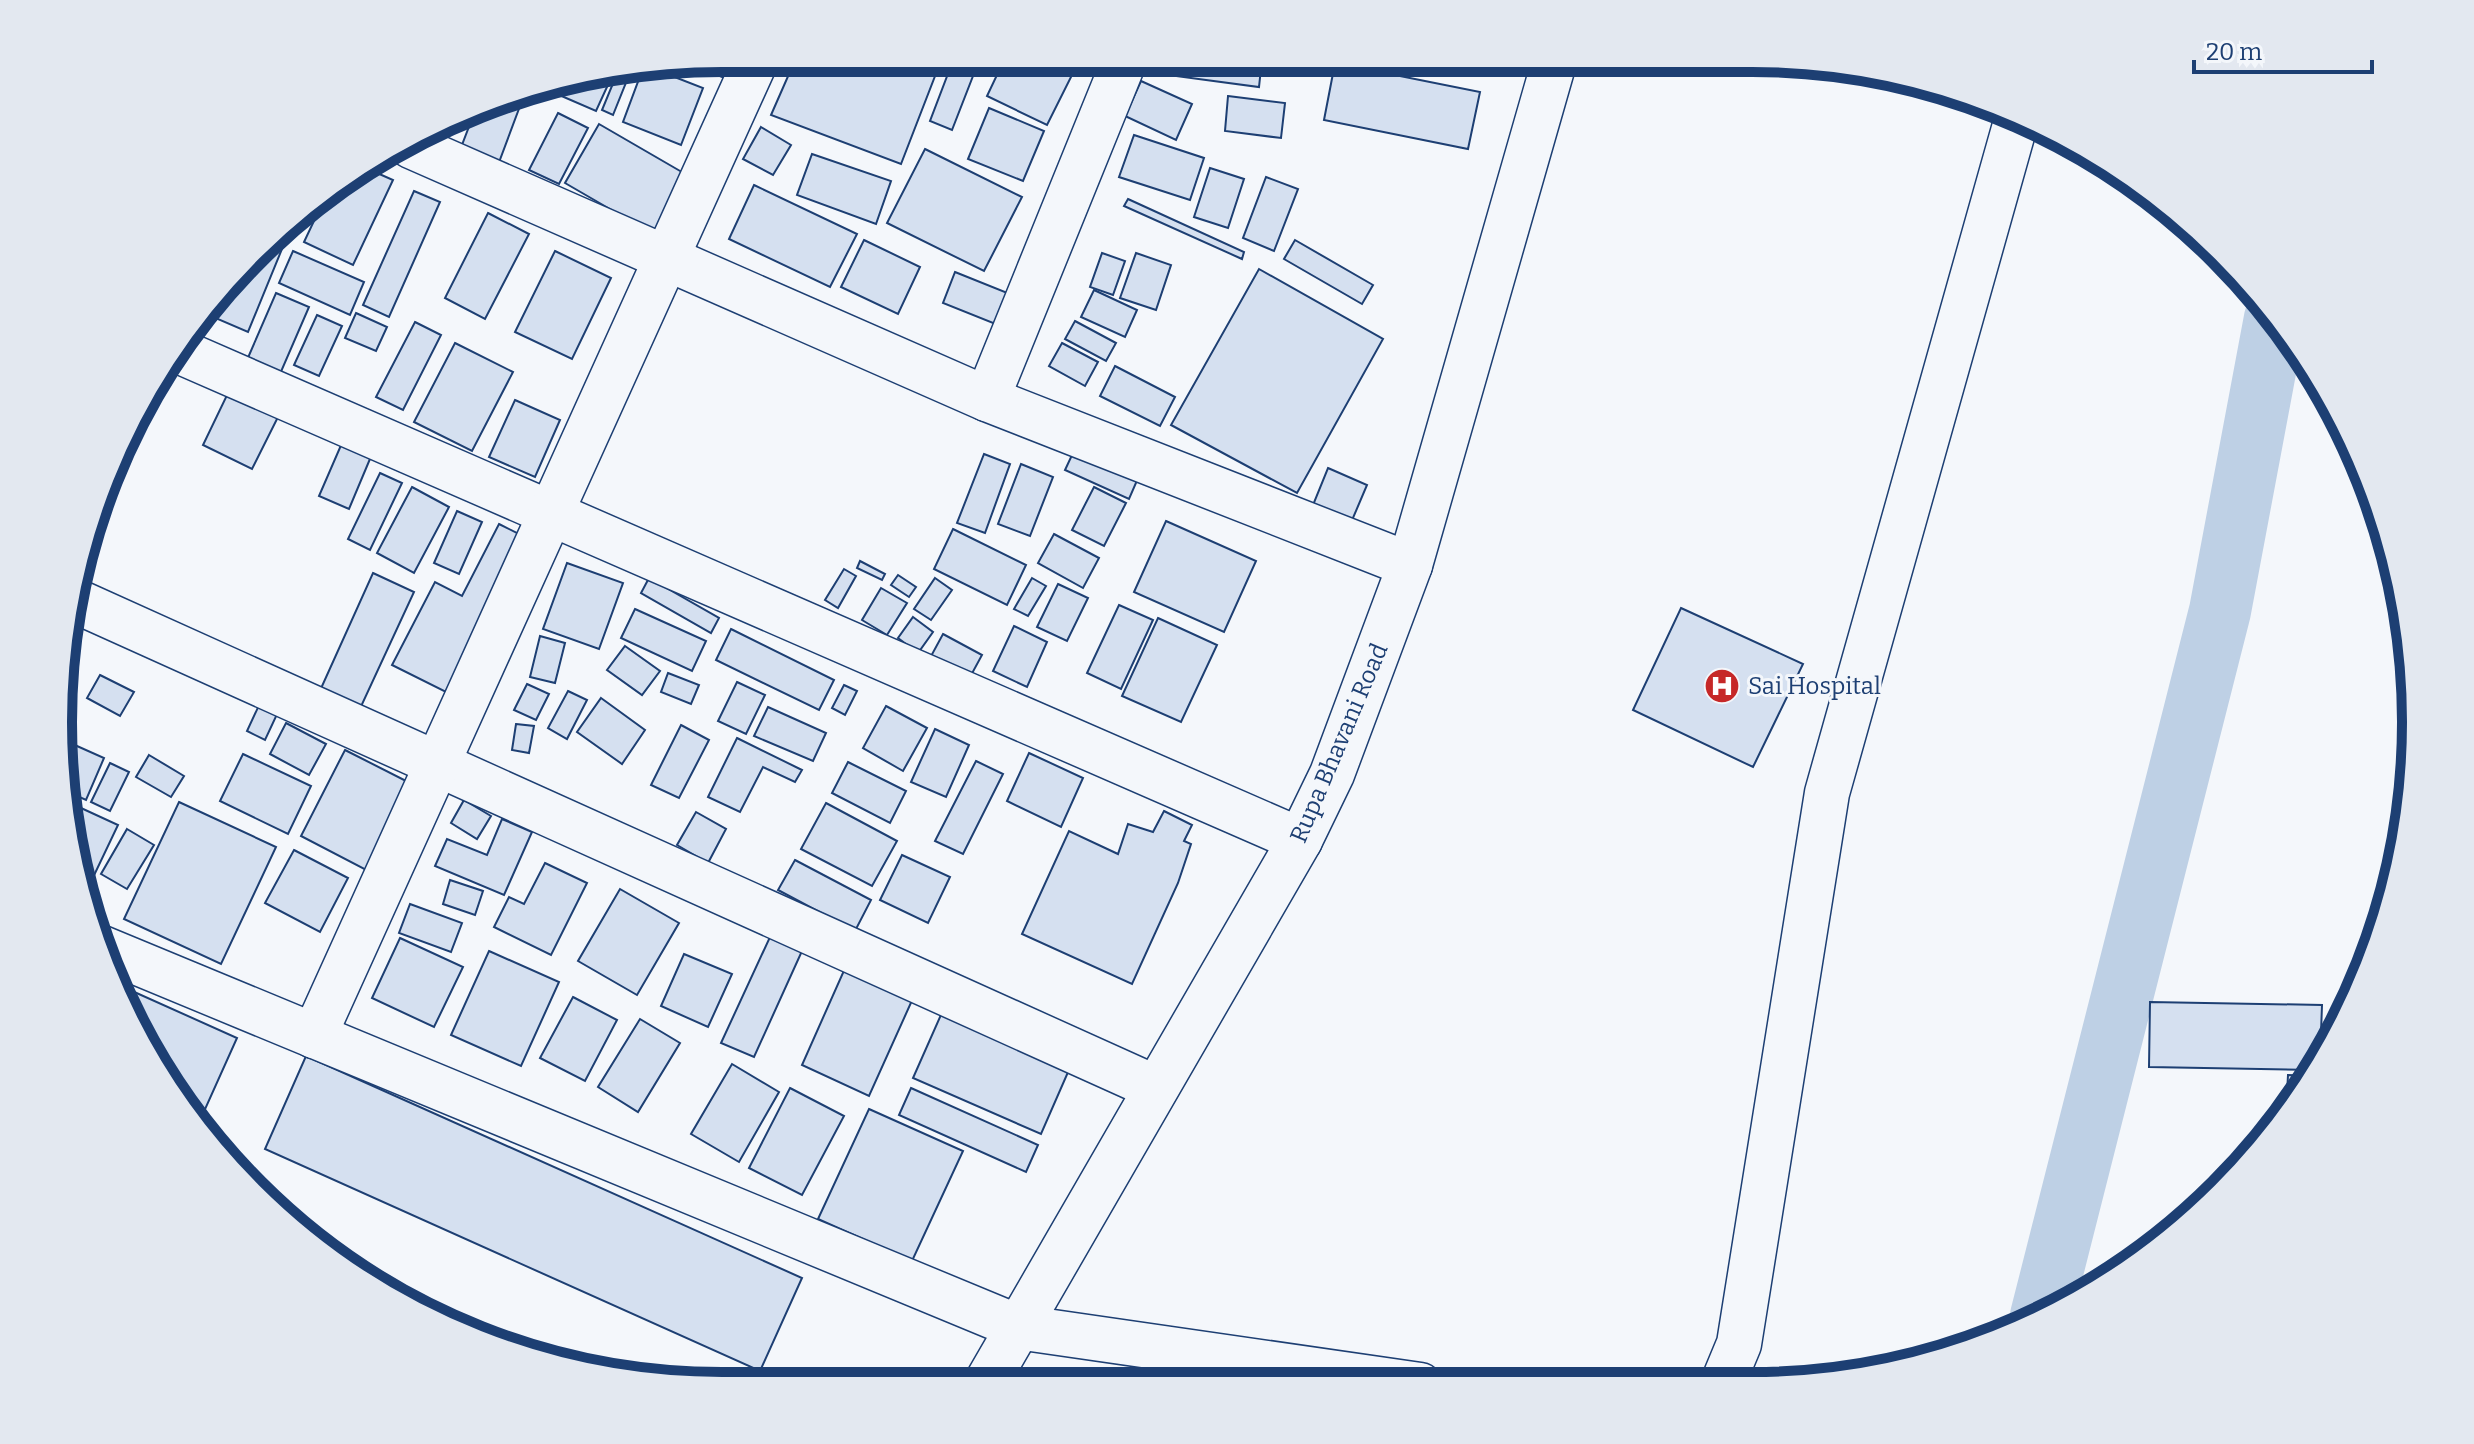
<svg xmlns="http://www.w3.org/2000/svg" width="2474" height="1444" font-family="Bitter,serif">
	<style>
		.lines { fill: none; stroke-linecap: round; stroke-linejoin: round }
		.canal { stroke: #bed0e5; stroke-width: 62 }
		.building { fill: #d5e0f0; stroke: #1d3f73; stroke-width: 2 }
		.minor-casing { stroke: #1d3f73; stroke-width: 47 }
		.tertiary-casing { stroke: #1d3f73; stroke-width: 47 }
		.minor { stroke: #f4f7fb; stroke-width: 44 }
		.tertiary { stroke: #f4f7fb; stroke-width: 44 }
		.labels { text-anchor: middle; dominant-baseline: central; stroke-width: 6; stroke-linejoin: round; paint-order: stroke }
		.poi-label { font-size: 24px; fill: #1d3f73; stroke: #f4f7fb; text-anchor: start }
		.street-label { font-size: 24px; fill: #1d3f73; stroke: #f4f7fb }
		.rim { fill: none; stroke: #1d3f73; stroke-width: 10 }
	</style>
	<rect width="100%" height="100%" fill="#f4f7fb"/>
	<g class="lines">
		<path class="canal" d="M 2041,1316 L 2220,611 L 2275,318"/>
	</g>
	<g class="building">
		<path d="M 722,58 L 746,58 L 736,83 L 689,63 Z"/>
		<path d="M 796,58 L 942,58 L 901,164 L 771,115 Z"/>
		<path d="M 954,58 L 980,58 L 952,130 L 930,121 Z"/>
		<path d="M 1005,58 L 1042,58 L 1073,73 L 1047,125 L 987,96 Z"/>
		<path d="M 1154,59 L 1262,59 L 1259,87 L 1153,73 Z"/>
		<path d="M 1335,63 L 1480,92 L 1468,149 L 1324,120 Z"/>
		<path d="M 654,69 L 703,88 L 681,145 L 623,122 L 642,71 Z"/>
		<path d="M 612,76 L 596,111 L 543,88 L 543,87 Z"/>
		<path d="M 616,76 L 627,80 L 613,115 L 602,110 Z"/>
		<path d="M 1141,81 L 1192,104 L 1176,140 L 1125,116 Z"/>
		<path d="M 526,90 L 495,173 L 457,158 L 475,111 L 509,93 Z"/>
		<path d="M 1228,96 L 1285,103 L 1281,138 L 1225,131 Z"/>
		<path d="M 989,108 L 1044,131 L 1023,181 L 968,159 Z"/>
		<path d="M 558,113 L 588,128 L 559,184 L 529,170 Z"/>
		<path d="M 599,124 L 687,175 L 653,234 L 565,183 Z"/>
		<path d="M 761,127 L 791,145 L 773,175 L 743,159 Z"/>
		<path d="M 1134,135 L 1204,158 L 1190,200 L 1119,177 Z"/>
		<path d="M 925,149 L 1022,197 L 984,271 L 887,223 Z"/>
		<path d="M 812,154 L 891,181 L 876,224 L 797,195 Z"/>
		<path d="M 1210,168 L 1244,179 L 1228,228 L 1194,217 Z"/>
		<path d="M 368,169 L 393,180 L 353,265 L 304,242 L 329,189 Z"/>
		<path d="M 1266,177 L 1298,189 L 1274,251 L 1243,238 Z"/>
		<path d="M 754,185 L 857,234 L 830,287 L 729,239 Z"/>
		<path d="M 414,191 L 440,202 L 389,317 L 363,305 Z"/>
		<path d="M 1128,199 L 1244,252 L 1242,259 L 1124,206 Z"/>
		<path d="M 488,213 L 529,234 L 485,319 L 445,298 Z"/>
		<path d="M 276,240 L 284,244 L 248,332 L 206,314 Z"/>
		<path d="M 864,240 L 920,267 L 898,314 L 841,287 Z"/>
		<path d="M 1295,240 L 1373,285 L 1362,304 L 1284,259 Z"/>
		<path d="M 293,251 L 364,282 L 350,315 L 279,283 Z"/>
		<path d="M 555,251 L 611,278 L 572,359 L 515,332 Z"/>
		<path d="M 1102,253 L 1125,261 L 1113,295 L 1090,287 Z"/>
		<path d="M 1136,253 L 1171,265 L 1156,310 L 1120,298 Z"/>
		<path d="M 1259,269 L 1383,339 L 1297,493 L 1171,425 Z"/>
		<path d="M 955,272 L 1010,294 L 998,325 L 943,303 Z"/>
		<path d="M 1094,290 L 1137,310 L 1125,337 L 1081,317 Z"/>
		<path d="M 276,293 L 309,307 L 280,374 L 247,360 Z"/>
		<path d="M 356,313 L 387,327 L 376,351 L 345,338 Z"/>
		<path d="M 317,315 L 342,326 L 319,376 L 294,365 Z"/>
		<path d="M 1075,321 L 1116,343 L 1106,361 L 1065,339 Z"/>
		<path d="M 415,322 L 441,335 L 403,410 L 376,397 Z"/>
		<path d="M 455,343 L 513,372 L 472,451 L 414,422 Z"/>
		<path d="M 1062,343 L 1098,362 L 1085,386 L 1049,366 Z"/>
		<path d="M 1115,366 L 1175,397 L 1160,426 L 1100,396 Z"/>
		<path d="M 228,393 L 278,417 L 252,469 L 203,445 Z"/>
		<path d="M 515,400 L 560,420 L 535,477 L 489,457 Z"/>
		<path d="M 345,436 L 375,447 L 349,509 L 319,496 Z"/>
		<path d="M 1079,440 L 1142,469 L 1129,499 L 1065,470 Z"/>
		<path d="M 984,454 L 1010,464 L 985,533 L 957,523 Z"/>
		<path d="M 1021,464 L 1053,477 L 1030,536 L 998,524 Z"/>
		<path d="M 1328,468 L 1367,485 L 1350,525 L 1311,510 Z"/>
		<path d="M 380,473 L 402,483 L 370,550 L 348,539 Z"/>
		<path d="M 412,487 L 449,507 L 414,573 L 377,553 Z"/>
		<path d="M 1094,487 L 1126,503 L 1104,546 L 1072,530 Z"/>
		<path d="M 457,511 L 482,522 L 459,574 L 434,563 Z"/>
		<path d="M 1166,521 L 1256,561 L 1224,632 L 1134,592 Z"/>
		<path d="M 499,524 L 531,540 L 452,695 L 392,665 L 435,582 L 462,596 Z"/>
		<path d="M 953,529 L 1026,565 L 1007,605 L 934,569 Z"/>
		<path d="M 1054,534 L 1099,558 L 1083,588 L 1038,563 Z"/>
		<path d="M 860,561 L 885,574 L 882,580 L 857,568 Z"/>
		<path d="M 567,563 L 623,583 L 599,649 L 543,629 Z"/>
		<path d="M 844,569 L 856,576 L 838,608 L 825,600 Z"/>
		<path d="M 373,573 L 414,592 L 358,713 L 318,695 Z"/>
		<path d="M 898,575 L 916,587 L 909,597 L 891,585 Z"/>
		<path d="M 649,578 L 719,618 L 711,633 L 641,593 Z"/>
		<path d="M 935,578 L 952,590 L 931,620 L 914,609 Z"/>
		<path d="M 1032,578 L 1046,586 L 1028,616 L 1014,609 Z"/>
		<path d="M 1058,584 L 1088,598 L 1067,641 L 1037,627 Z"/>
		<path d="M 881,588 L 907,603 L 887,635 L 862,620 Z"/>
		<path d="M 1119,605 L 1153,620 L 1121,689 L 1087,673 Z"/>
		<path d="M 1681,608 L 1803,664 L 1753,767 L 1633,710 Z"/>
		<path d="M 635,609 L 706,641 L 692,671 L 621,638 Z"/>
		<path d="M 913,617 L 933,632 L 918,653 L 898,638 Z"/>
		<path d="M 1158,618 L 1217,645 L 1181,722 L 1122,696 Z"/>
		<path d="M 1014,626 L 1047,642 L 1027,687 L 993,671 Z"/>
		<path d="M 731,629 L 834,680 L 819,710 L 716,660 Z"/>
		<path d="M 943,634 L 982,655 L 969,679 L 930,658 Z"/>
		<path d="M 540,636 L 565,643 L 555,683 L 530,677 Z"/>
		<path d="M 625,646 L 660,671 L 642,695 L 607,670 Z"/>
		<path d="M 668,673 L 699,685 L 691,704 L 661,692 Z"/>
		<path d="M 100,675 L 134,692 L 120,716 L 87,698 Z"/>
		<path d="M 737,682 L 765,695 L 746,734 L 718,721 Z"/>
		<path d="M 527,684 L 549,694 L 536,720 L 514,710 Z"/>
		<path d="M 844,685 L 857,691 L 845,715 L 832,708 Z"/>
		<path d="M 568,691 L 587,700 L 567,739 L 548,728 Z"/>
		<path d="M 601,698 L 645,730 L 622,764 L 577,732 Z"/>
		<path d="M 261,701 L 279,710 L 265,740 L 247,731 Z"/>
		<path d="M 886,706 L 927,728 L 903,771 L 863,748 Z"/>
		<path d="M 768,707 L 826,733 L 813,761 L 754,736 Z"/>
		<path d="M 286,723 L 326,744 L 309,775 L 270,754 Z"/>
		<path d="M 516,724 L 534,726 L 529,753 L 512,750 Z"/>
		<path d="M 681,725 L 709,740 L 679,798 L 651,785 Z"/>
		<path d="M 935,729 L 969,745 L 946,797 L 911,782 Z"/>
		<path d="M 737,738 L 802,770 L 795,782 L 763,767 L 740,812 L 708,797 Z"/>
		<path d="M 68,742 L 104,758 L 86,800 L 66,791 L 59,765 Z"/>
		<path d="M 345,750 L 414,785 L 370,872 L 301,836 Z"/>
		<path d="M 1029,753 L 1083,778 L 1061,827 L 1007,801 Z"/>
		<path d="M 243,754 L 311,786 L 288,834 L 220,801 Z"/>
		<path d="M 149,755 L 184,776 L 171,797 L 136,777 Z"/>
		<path d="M 976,761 L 1003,774 L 963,854 L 935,841 Z"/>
		<path d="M 848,762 L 906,791 L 890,823 L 832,793 Z"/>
		<path d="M 110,763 L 129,772 L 110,811 L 91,802 Z"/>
		<path d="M 464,800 L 491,816 L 477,839 L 451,823 Z"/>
		<path d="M 68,802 L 118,825 L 88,888 Z"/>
		<path d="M 179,802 L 276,847 L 221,964 L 124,919 Z"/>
		<path d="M 826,803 L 897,841 L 872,886 L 801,849 Z"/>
		<path d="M 1164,811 L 1192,825 L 1184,841 L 1191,844 L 1178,883 L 1132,984 L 1022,934 L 1069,831 L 1118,854 L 1128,824 L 1153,832 Z"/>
		<path d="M 696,812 L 726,829 L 708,863 L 677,845 Z"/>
		<path d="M 502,819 L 532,832 L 504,895 L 435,866 L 447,839 L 487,855 Z"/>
		<path d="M 127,829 L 154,845 L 127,889 L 101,874 Z"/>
		<path d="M 294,850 L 348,878 L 320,932 L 265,903 Z"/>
		<path d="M 902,855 L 950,877 L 928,923 L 880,900 Z"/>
		<path d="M 795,860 L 871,900 L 855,931 L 778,890 Z"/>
		<path d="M 545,863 L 587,883 L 551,955 L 494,927 L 509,897 L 524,904 Z"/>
		<path d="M 450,880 L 483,891 L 475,915 L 443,904 Z"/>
		<path d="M 620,889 L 679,923 L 637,995 L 578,961 Z"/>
		<path d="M 410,904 L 462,923 L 451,952 L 399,933 Z"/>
		<path d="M 770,937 L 802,951 L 754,1057 L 721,1043 Z"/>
		<path d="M 400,938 L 463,967 L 434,1027 L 372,998 Z"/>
		<path d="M 489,951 L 559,982 L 521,1066 L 451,1035 Z"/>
		<path d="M 684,954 L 732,974 L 708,1027 L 661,1006 Z"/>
		<path d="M 846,966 L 914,996 L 869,1096 L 802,1065 Z"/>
		<path d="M 112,982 L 237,1038 L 202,1116 L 185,1108 Z"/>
		<path d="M 573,997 L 617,1020 L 585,1081 L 540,1058 Z"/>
		<path d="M 2150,1002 L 2322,1005 L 2320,1061 L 2315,1070 L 2149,1067 Z"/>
		<path d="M 944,1008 L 1072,1063 L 1041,1134 L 913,1078 Z"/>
		<path d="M 640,1019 L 680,1043 L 638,1112 L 598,1087 Z"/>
		<path d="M 306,1056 L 802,1278 L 760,1371 L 265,1149 Z"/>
		<path d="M 732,1064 L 779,1092 L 739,1162 L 691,1134 Z"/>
		<path d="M 2288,1075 L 2312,1076 L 2304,1091 L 2286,1113 Z"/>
		<path d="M 790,1088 L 844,1116 L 802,1195 L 749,1168 Z"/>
		<path d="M 911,1088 L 1038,1145 L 1026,1172 L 899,1115 Z"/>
		<path d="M 869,1109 L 963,1151 L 912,1261 L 818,1219 Z"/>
	</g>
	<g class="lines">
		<defs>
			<g id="minor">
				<path d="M 411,146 L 987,399 L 1410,565"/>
				<path d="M 174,349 L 1300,840"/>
				<path d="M 987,399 L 1125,59"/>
				<path d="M 76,601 L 1156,1088"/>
				<path d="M 102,948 L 1018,1327 L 1420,1385"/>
				<path d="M 314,1036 L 757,58"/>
				<path d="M 1722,1385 L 1739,1344 L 1827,793 L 2017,118"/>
			</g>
			<path id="tertiary" d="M 985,1385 L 1300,840 L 1332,774 L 1410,565 L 1555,59"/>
		</defs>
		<use href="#minor" class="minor-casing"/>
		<use href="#tertiary" class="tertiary-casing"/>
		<use href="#minor" class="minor"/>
		<use href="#tertiary" class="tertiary"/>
	</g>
	<defs>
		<symbol id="hospital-disc" viewBox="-11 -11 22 22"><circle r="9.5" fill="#c62828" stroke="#f4f7fb"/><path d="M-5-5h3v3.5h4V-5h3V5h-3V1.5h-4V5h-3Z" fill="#fff"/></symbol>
	</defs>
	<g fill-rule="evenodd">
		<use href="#hospital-disc" x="1702" y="666" width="40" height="40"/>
	</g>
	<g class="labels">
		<g class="poi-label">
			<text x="1748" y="686">Sai Hospital</text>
		</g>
		<g class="street-label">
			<text transform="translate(1339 743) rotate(-67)">Rupa Bhavani Road</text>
		</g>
	</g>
	<path d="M0 0H2474V1444H0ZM722 72H1752A650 650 0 0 1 2402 722V722A650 650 0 0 1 1752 1372H722A650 650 0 0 1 72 722V722A650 650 0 0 1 722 72Z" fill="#e3e8f0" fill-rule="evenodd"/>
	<path class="rim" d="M722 72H1752A650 650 0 0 1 2402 722V722A650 650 0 0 1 1752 1372H722A650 650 0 0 1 72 722V722A650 650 0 0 1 722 72Z"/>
	<path d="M2194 60v12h178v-12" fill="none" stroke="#1d3f73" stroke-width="4"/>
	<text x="2206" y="60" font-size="24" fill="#1d3f73" stroke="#f4f7fb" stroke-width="6" paint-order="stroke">20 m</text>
</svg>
